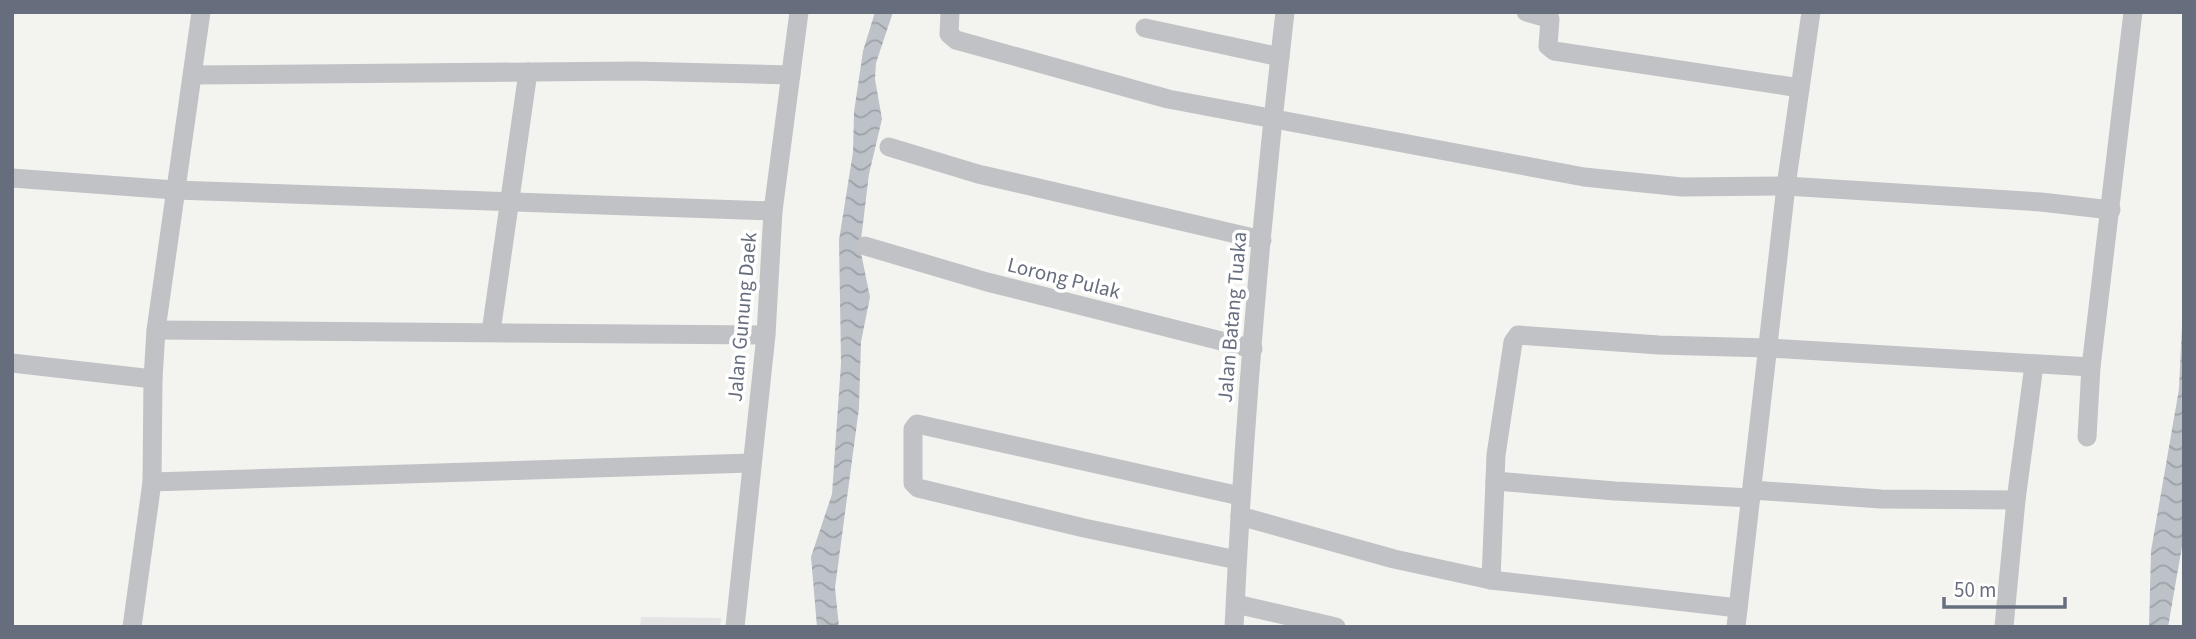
<svg xmlns="http://www.w3.org/2000/svg" width="2196" height="639" font-family="'Source Sans 3',sans-serif">
	<style>
		.built { fill: #e4e4e4 }
		.water { fill: url(#water-waves) }
		.lines { fill: none; stroke-linecap: round; stroke-linejoin: round }
		.minor { stroke: #c0c2c5; stroke-width: 19 }
		.labels { text-anchor: middle; dominant-baseline: central; stroke-width: 7; stroke-linejoin: round; paint-order: stroke }
		.street-label { font-size: 21px; fill: #666e7e; stroke: #fff }
	</style>
	<defs>
		<pattern id="water-waves" width="16" height="10" patternUnits="userSpaceOnUse" patternTransform="scale(1.75)"><rect width="16" height="10" fill="#bdc2c8"/><path d="M0 5q4-4 8 0t8 0" fill="none" stroke="#9da2a8"/></pattern>
	</defs>
	<rect width="100%" height="100%" fill="#f3f4f0"/>
	<path class="built" d="M 641,617 L 721,618 L 720,627 L 640,627 Z"/>
	<g class="water">
		<path d="M 875,12 L 893,12 L 876,63 L 875,79 L 882,119 L 869,174 L 860,248 L 870,297 L 861,342 L 859,408 L 835,588 L 839,627 L 817,627 L 811,557 L 832,494 L 841,363 L 839,240 L 853,152 L 854,112 L 863,51 Z"/>
		<path d="M 2184,282 L 2184,535 L 2168,627 L 2149,627 L 2151,551 L 2179,389 Z"/>
	</g>
	<g class="lines">
		<g class="minor">
			<path d="M 950,12 L 949,34 L 956,40 L 1168,99 L 1584,177 L 1682,187 L 1786,186 L 2041,202 L 2111,210"/>
			<path d="M 1526,12 L 1550,19 L 1548,46 L 1554,51 L 1800,88"/>
			<path d="M 1145,28 L 1280,57"/>
			<path d="M 193,75 L 634,71 L 791,75"/>
			<path d="M 889,147 L 978,174 L 1262,240"/>
			<path d="M 12,178 L 175,190 L 773,211"/>
			<path d="M 865,246 L 987,282 L 1253,349"/>
			<path d="M 156,330 L 766,335"/>
			<path d="M 491,332 L 528,72"/>
			<path d="M 12,363 L 153,379"/>
			<path d="M 2087,437 L 2091,367 L 2133,12"/>
			<path d="M 1495,481 L 1615,491 L 1751,498"/>
			<path d="M 152,482 L 751,463"/>
			<path d="M 1752,490 L 1881,499 L 2016,500"/>
			<path d="M 1240,516 L 1394,559 L 1491,580 L 1738,608"/>
			<path d="M 1237,560 L 1084,528 L 918,488 L 913,483 L 913,429 L 917,424 L 1240,496"/>
			<path d="M 1491,580 L 1496,455 L 1513,342 L 1518,335 L 1659,345 L 1768,348 L 2091,367"/>
			<path d="M 1236,604 L 1336,627"/>
			<path d="M 132,627 L 152,482 L 153,379 L 156,330 L 201,12"/>
			<path d="M 735,627 L 766,335 L 773,211 L 799,12"/>
			<path d="M 1234,627 C 1244,421 1261,216 1285,12"/>
			<path d="M 1736,627 L 1786,186 L 1811,12"/>
			<path d="M 2004,627 L 2016,500 L 2034,365"/>
		</g>
	</g>
	<g class="labels">
		<g class="street-label">
			<text transform="translate(1064 278) rotate(14)">Lorong Pulak</text>
			<text transform="translate(742 317) rotate(-85)">Jalan Gunung Daek</text>
			<text transform="translate(1232 317) rotate(-85)">Jalan Batang Tuaka</text>
		</g>
	</g>
	<rect width="2196" height="639" fill="none" stroke="#666e7e" stroke-width="28"/>
	<path d="M1944 597v10h121v-10" fill="none" stroke="#666e7e" stroke-width="3.5"/>
	<text x="1954" y="597" font-size="21" fill="#666e7e" stroke="#ffffff" stroke-width="5" paint-order="stroke">50 m</text>
</svg>
